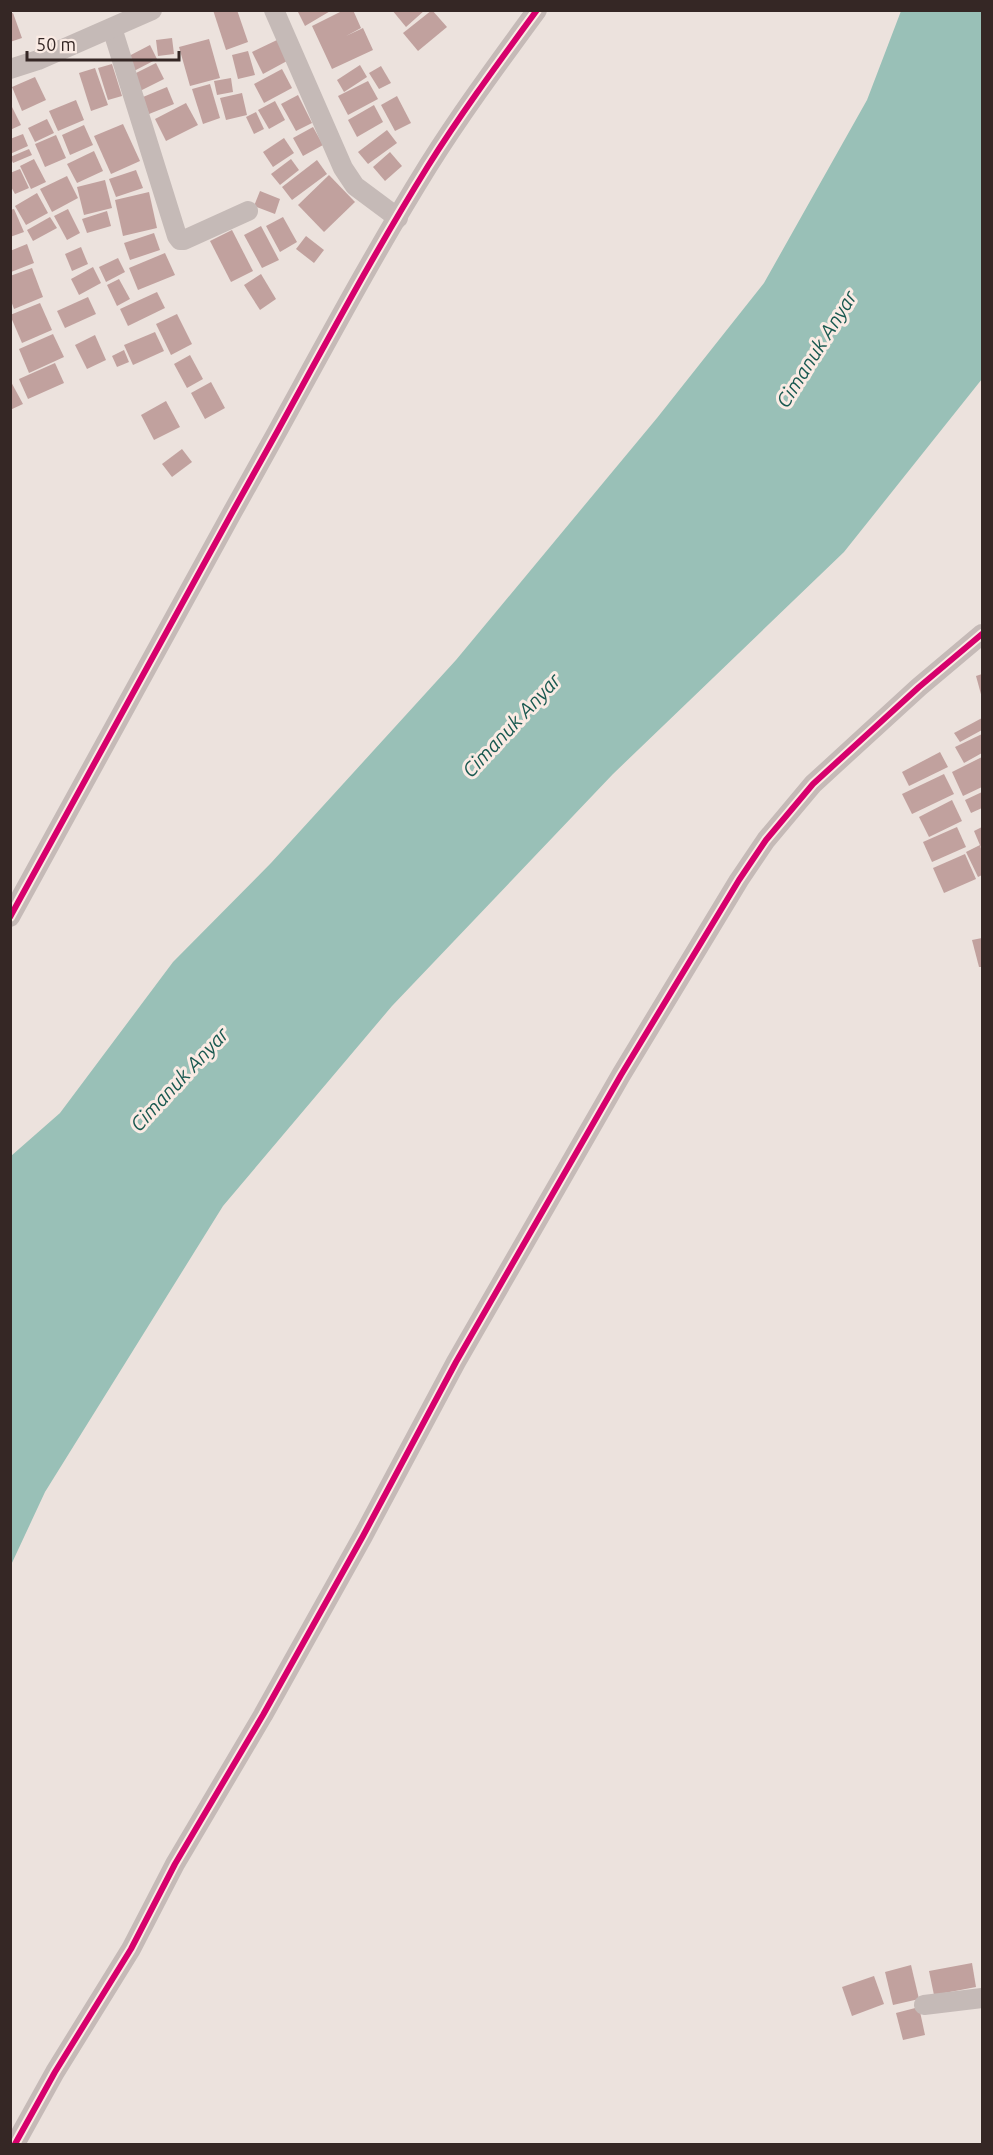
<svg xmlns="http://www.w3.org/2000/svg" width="993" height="2155" font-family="Ubuntu,sans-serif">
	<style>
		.water { fill: #99c0b7 }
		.building { fill: #c1a19e }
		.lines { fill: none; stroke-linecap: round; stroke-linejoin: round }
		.minor { stroke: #c5bab7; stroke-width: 20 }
		.cycleway-casing { stroke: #faebe4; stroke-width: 10 }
		.cycleway { stroke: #d6006c; stroke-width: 6 }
		.labels { text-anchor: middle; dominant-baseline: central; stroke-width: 6; stroke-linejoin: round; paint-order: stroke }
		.water-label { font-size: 20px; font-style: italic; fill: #195950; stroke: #faebe4 }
	</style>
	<rect width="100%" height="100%" fill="#ece2dd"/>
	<path class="water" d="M 901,11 L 982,11 L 982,379 L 844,552 L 613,774 L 392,1006 L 223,1206 L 45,1492 L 11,1565 L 11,1156 L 60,1113 L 173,962 L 271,863 L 456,660 L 657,418 L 764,283 L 867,100 Z"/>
	<g class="building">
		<path d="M 213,10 L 237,10 L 248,42 L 226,50 Z"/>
		<path d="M 297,10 L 332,10 L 305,26 Z"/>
		<path d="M 344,10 L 353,10 L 361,28 L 346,36 L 363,28 L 373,50 L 332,69 L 312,26 Z"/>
		<path d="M 392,10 L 425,10 L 406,27 Z"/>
		<path d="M 432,10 L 447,27 L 418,51 L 403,33 Z"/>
		<path d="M 13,13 L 22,38 L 10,42 L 10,14 Z"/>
		<path d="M 172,38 L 174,54 L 158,56 L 156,40 Z"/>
		<path d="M 209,39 L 220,78 L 190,86 L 179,47 Z"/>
		<path d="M 277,40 L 287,61 L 263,74 L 252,52 Z"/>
		<path d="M 150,45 L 157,59 L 134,71 L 127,57 Z"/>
		<path d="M 248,51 L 255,75 L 238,79 L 232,55 Z"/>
		<path d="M 156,63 L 164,79 L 138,92 L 130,76 Z"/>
		<path d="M 112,64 L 122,96 L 108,100 L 98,68 Z"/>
		<path d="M 360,65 L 367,77 L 344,92 L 337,80 Z"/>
		<path d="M 381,66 L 391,83 L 379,89 L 369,73 Z"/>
		<path d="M 95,68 L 108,105 L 91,111 L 79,73 Z"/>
		<path d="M 282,69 L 292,88 L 264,103 L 254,84 Z"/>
		<path d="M 35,77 L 46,100 L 22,111 L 12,87 Z"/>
		<path d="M 231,78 L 233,92 L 217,95 L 214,81 Z"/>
		<path d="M 368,81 L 378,99 L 348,115 L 338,96 Z"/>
		<path d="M 210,84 L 220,118 L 203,124 L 192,89 Z"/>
		<path d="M 167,87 L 174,104 L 149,114 L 143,97 Z"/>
		<path d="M 242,93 L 247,115 L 226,120 L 220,98 Z"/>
		<path d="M 298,95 L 312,123 L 296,131 L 281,104 Z"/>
		<path d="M 397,96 L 411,123 L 395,131 L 381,105 Z"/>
		<path d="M 76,100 L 84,120 L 58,131 L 49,111 Z"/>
		<path d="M 275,101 L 285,120 L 269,129 L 258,110 Z"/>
		<path d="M 10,103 L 21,125 L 10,130 Z"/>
		<path d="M 186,103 L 198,125 L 166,141 L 155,119 Z"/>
		<path d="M 374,105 L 383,122 L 357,137 L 348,120 Z"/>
		<path d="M 256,112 L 264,129 L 254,134 L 246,117 Z"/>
		<path d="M 47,119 L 54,133 L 35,142 L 28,128 Z"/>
		<path d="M 123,124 L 140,161 L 111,174 L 94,136 Z"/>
		<path d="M 84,125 L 93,145 L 70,155 L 62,135 Z"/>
		<path d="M 313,127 L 323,145 L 303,156 L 293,138 Z"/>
		<path d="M 387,130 L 397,143 L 368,164 L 358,152 Z"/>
		<path d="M 23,134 L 28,146 L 10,154 L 10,139 Z"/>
		<path d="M 56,135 L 66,158 L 45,167 L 35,144 Z"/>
		<path d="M 284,138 L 294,153 L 273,167 L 263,152 Z"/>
		<path d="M 29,149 L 32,155 L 13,163 L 10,157 Z"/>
		<path d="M 94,151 L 103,171 L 77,183 L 67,164 Z"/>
		<path d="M 390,152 L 402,166 L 385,181 L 373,167 Z"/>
		<path d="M 34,159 L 46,182 L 31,189 L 20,166 Z"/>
		<path d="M 291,159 L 299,170 L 280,185 L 271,174 Z"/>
		<path d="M 317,160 L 327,174 L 292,200 L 282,187 Z"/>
		<path d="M 20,169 L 29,188 L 15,194 L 10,185 L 10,173 Z"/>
		<path d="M 136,170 L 143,188 L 116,197 L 109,179 Z"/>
		<path d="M 329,175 L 355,202 L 324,232 L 298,205 Z"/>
		<path d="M 67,176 L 78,198 L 52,212 L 40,189 Z"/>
		<path d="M 105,180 L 112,208 L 84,215 L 77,187 Z"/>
		<path d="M 260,191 L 280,199 L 275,214 L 254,206 Z"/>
		<path d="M 149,192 L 157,228 L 123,236 L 115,200 Z"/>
		<path d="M 37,193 L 48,213 L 26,225 L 15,206 Z"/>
		<path d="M 14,209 L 24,232 L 10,237 L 10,210 Z"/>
		<path d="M 68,209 L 80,233 L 67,240 L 54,216 Z"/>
		<path d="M 107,211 L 111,226 L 87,233 L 82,219 Z"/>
		<path d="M 50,217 L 57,228 L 33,241 L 27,230 Z"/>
		<path d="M 283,217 L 297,242 L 280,252 L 266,226 Z"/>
		<path d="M 261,226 L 279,260 L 262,268 L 244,235 Z"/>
		<path d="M 232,230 L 253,271 L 231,282 L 210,241 Z"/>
		<path d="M 154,233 L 160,250 L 130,260 L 124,243 Z"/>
		<path d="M 306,236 L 324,250 L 314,263 L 296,249 Z"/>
		<path d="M 27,244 L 34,263 L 11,272 L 10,251 Z"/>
		<path d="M 81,247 L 88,264 L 72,271 L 65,254 Z"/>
		<path d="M 165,253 L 175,275 L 138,290 L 129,268 Z"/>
		<path d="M 118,258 L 125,272 L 106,282 L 99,267 Z"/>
		<path d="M 93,267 L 101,283 L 79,295 L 71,279 Z"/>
		<path d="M 32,268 L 43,297 L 14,309 L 10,298 L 10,276 Z"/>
		<path d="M 261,274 L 276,299 L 260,310 L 244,285 Z"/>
		<path d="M 119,279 L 130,299 L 117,306 L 107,285 Z"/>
		<path d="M 157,292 L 165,308 L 128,326 L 120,309 Z"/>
		<path d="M 88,297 L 96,314 L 65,328 L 57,311 Z"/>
		<path d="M 40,303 L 52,330 L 22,343 L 10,315 Z"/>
		<path d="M 177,314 L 192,344 L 171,355 L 156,324 Z"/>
		<path d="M 155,332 L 164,351 L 133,365 L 124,345 Z"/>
		<path d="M 53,334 L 64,357 L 29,373 L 19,349 Z"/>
		<path d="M 95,335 L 106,360 L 87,369 L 75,345 Z"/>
		<path d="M 124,350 L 129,362 L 117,367 L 112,356 Z"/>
		<path d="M 190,355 L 203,379 L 187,388 L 174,364 Z"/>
		<path d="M 55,363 L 64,383 L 28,399 L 19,379 Z"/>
		<path d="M 10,380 L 23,404 L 10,410 Z"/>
		<path d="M 211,382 L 225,408 L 205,419 L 191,393 Z"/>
		<path d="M 166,401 L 180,427 L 154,440 L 141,415 Z"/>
		<path d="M 182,449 L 192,462 L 172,477 L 162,464 Z"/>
		<path d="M 982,674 L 982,698 L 976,676 Z"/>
		<path d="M 982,718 L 982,730 L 960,742 L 954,733 Z"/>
		<path d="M 982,734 L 982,753 L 964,763 L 955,747 Z"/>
		<path d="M 940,752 L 948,767 L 909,786 L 902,772 Z"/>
		<path d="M 982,757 L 982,787 L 963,796 L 952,772 Z"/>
		<path d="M 944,774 L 954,794 L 912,814 L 902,794 Z"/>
		<path d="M 982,792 L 982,808 L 971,813 L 965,800 Z"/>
		<path d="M 952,800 L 962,821 L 929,837 L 919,817 Z"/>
		<path d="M 957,827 L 966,847 L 932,862 L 923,842 Z"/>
		<path d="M 982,827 L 982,850 L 974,831 Z"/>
		<path d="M 980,845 L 982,852 L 982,875 L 978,877 L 966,852 Z"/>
		<path d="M 965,854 L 976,879 L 944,893 L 933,868 Z"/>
		<path d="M 982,938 L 982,967 L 979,967 L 972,940 Z"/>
		<path d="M 972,1963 L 976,1987 L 934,1995 L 929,1971 Z"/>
		<path d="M 911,1965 L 919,1999 L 893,2005 L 885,1972 Z"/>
		<path d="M 874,1976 L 884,2004 L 852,2016 L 842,1987 Z"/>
		<path d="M 919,2007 L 925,2035 L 903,2040 L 896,2013 Z"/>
	</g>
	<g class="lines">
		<g class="minor">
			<path d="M 274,10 L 343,168 L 355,186 L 398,218"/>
			<path d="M 112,28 L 177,236 L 180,240 L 184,240 L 248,211"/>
			<path d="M 10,69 L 38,60 L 152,10"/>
			<path d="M 10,917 C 99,755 187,593 277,432 C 326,343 374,253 428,166 C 462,112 499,62 537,10"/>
			<path d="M 924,2005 L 982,1998"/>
			<path d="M 15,2144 L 55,2072 L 131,1949 L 175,1864 L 263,1715 L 363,1536 L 456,1362 L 621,1075 L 739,880 L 766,840 L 813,784 L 919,687 L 982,634"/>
		</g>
		<defs>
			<g id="cycleway">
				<path d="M 10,917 C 99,755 187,593 277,432 C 326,343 374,253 428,166 C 462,112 499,62 537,10"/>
				<path d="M 15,2144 L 55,2072 L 131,1949 L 175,1864 L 263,1715 L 363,1536 L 456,1362 L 621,1075 L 739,880 L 766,840 L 813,784 L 919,687 L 982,634"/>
			</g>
		</defs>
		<use href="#cycleway" class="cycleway-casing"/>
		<use href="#cycleway" class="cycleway"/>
	</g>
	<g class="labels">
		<g class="water-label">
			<text transform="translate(816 349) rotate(-58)">Cimanuk Anyar</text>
			<text transform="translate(511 725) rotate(-47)">Cimanuk Anyar</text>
			<text transform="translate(179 1079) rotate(-47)">Cimanuk Anyar</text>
		</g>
	</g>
	<rect width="993" height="2155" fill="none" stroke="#352725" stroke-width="24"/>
	<path d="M27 51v9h152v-9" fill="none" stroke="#352725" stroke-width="3"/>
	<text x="36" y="51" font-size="18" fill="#352725" stroke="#faebe4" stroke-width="4.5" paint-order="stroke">50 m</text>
</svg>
